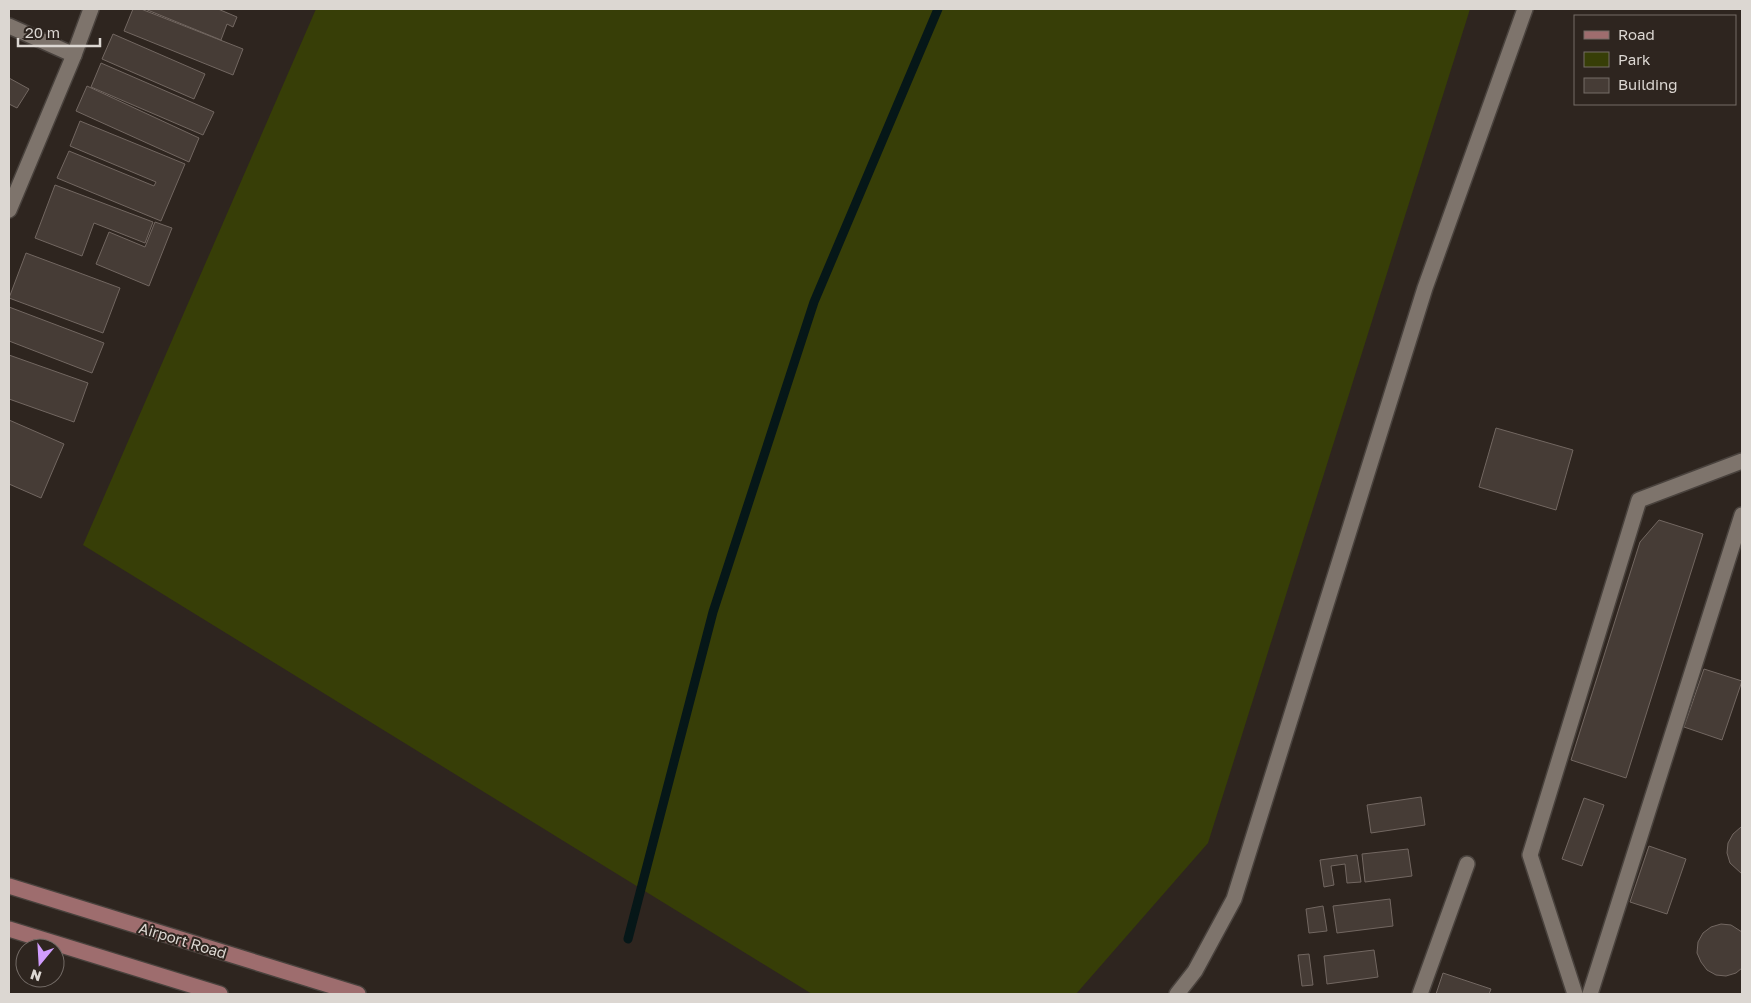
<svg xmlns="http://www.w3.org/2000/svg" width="1751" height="1003" font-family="'Golos Text',sans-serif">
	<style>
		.green { fill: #373e07 }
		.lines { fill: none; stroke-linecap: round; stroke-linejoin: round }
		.stream { stroke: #061718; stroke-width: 9 }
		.building { fill: #463c36; stroke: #726761 }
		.lane-casing { stroke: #49423d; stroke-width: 18 }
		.street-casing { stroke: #49423d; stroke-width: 18 }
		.secondary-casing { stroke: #49423d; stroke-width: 18 }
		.lane { stroke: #7e746c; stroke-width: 15 }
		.street { stroke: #7e746c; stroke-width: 15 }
		.secondary { stroke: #9e6d6e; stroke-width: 15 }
		.labels { text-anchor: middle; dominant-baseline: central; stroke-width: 4; stroke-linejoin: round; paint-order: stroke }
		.street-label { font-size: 15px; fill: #dcd7d2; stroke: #2e251f }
	</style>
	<rect width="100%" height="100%" fill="#2e251f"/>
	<path class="green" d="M 316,9 L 1470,9 L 1208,843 L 1076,994 L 812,994 L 83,545 Z"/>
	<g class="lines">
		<path class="stream" d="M 628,939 L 713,612 L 814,302 L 938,9"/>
	</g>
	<g class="building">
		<path d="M 133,9 L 141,9 L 243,49 L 233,75 L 124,31 Z"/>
		<path d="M 145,9 L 218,9 L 237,17 L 233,27 L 227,24 L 221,40 Z"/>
		<path d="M 113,34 L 205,74 L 194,99 L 102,59 Z"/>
		<path d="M 101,63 L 214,112 L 203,135 L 91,87 Z"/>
		<path d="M 9,78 L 29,89 L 17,108 L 9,104 Z"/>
		<path d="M 87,86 L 199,138 L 189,162 L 76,111 Z"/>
		<path d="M 80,121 L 185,164 L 161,221 L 57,178 L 69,151 L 154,186 L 156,182 L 70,146 Z"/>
		<path d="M 55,185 L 153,222 L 145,243 L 94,223 L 82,256 L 35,238 Z"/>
		<path d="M 155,222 L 172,228 L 149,286 L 96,264 L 109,232 L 145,247 Z"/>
		<path d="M 26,253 L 120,288 L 103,333 L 9,298 Z"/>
		<path d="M 9,307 L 104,343 L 92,373 L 9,341 Z"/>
		<path d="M 9,355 L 88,383 L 74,422 L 9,399 Z"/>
		<path d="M 9,420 L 64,444 L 41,498 L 9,484 Z"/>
		<path d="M 1496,428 L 1573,450 L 1556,510 L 1479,487 Z"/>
		<path d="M 1659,520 L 1703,534 L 1626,778 L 1571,760 L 1640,542 Z"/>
		<path d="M 1704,669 L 1742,681 L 1722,740 L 1684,727 Z"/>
		<path d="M 1421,797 L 1425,825 L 1371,833 L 1367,805 Z"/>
		<path d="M 1584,798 L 1604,805 L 1582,866 L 1562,859 Z"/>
		<path d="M 1741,827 L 1742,827 L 1742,874 L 1730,863 L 1727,853 L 1728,843 L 1733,834 Z"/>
		<path d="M 1649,846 L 1686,859 L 1667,914 L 1630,902 Z"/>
		<path d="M 1408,849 L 1412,876 L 1365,882 L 1362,854 Z"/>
		<path d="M 1357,855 L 1361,882 L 1347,883 L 1345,864 L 1331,866 L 1334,885 L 1324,887 L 1320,860 Z"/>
		<path d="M 1390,899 L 1393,926 L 1337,933 L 1333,906 Z"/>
		<path d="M 1323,906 L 1327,931 L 1309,933 L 1306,909 Z"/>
		<path d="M 1721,924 L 1731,925 L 1742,932 L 1742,968 L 1736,973 L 1726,976 L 1716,975 L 1707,970 L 1701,962 L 1697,953 L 1698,942 L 1703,933 L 1711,927 Z"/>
		<path d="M 1374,950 L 1378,977 L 1327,984 L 1324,956 Z"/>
		<path d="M 1309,954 L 1313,985 L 1302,986 L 1298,955 Z"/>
		<path d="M 1443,973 L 1491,989 L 1489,994 L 1436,994 Z"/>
	</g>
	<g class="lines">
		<defs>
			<g id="lane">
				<path d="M 1177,994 L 1195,971 L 1234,899 L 1425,288 L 1525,9"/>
				<path d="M 1420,994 L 1467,864"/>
				<path d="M 1575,994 L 1530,855 L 1639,500 L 1742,461"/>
				<path d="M 1590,994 L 1742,515"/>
			</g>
			<g id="street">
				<path d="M 9,26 L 74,55"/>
				<path d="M 9,210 L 74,55 L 91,9"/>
			</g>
			<g id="secondary">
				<path d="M 9,886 L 358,994"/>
				<path d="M 9,929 L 220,994"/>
			</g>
		</defs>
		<use href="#lane" class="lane-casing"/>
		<use href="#street" class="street-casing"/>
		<use href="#secondary" class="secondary-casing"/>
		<use href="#lane" class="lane"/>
		<use href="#street" class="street"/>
		<use href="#secondary" class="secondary"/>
	</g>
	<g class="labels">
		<g class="street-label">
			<text transform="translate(183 940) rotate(17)">Airport Road</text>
		</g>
	</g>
	<rect width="1751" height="1003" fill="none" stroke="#dcd7d2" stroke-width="20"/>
	<rect x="1574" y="15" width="162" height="90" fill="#2e251f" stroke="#746c67"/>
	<rect x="1584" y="31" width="25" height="8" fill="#9e6d6e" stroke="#746c67"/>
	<text x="1618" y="40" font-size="15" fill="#dcd7d2">Road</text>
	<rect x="1584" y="52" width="25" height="15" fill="#373e07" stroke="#746c67"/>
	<text x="1618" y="65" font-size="15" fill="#dcd7d2">Park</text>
	<rect x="1584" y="78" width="25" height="15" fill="#463c36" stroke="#746c67"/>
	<text x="1618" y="90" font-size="15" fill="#dcd7d2">Building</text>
	<g transform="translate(40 963) rotate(198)"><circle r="24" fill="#2e251f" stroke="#746c67"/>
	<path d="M0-4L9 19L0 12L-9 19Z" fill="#d19dfe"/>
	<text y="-8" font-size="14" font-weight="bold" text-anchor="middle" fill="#dcd7d2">N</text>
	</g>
	<path d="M18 38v8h82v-8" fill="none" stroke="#dcd7d2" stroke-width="2.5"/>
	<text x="25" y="38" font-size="15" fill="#dcd7d2" stroke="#2e251f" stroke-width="4" paint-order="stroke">20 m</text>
</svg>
